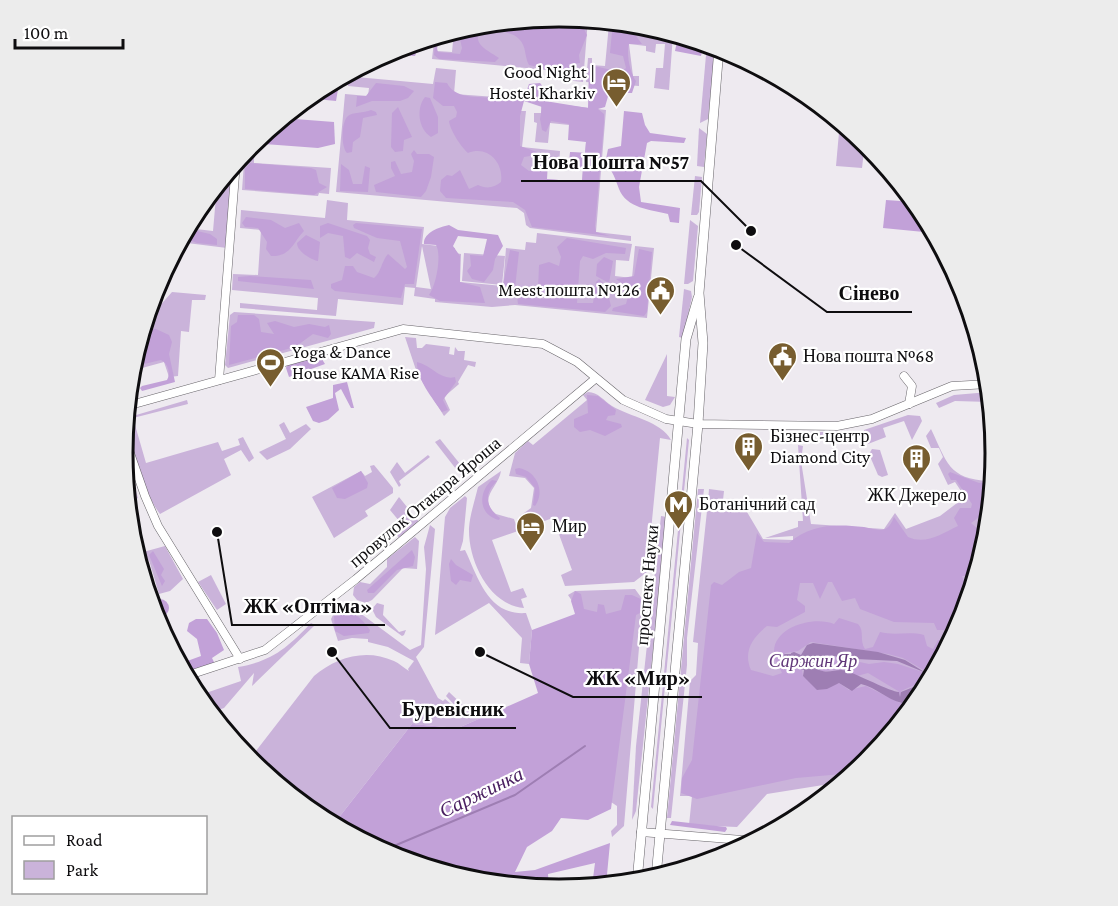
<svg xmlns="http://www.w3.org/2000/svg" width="1118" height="906" font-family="'Crimson Pro',serif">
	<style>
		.green { fill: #cab3da; fill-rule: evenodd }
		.forest { fill: #c2a1d8; fill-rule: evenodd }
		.water { fill: #9e7eb3 }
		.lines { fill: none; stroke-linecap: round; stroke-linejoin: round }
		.stream { stroke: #9e7eb3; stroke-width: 2 }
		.minor-casing { stroke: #676469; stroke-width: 9 }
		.major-casing { stroke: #676469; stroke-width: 10 }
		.minor { stroke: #fff; stroke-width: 8 }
		.major { stroke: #fff; stroke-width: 9 }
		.labels { text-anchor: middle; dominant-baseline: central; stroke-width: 4.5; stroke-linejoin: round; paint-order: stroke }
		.poi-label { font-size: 18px; fill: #0e0d0f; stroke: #fff; text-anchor: start }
		.street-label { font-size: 18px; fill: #0e0d0f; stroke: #fff }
		.park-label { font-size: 18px; font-style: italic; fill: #603678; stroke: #fff }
		.water-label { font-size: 20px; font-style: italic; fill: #4a2061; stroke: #fff }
		.rim { fill: none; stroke: #0e0d0f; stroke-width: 3 }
		.leader { fill: none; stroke: #0e0d0f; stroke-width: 2 }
		.callout-dot { fill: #0e0d0f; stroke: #fff; stroke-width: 2 }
		.callout-label { font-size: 20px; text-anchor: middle; font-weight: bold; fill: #0e0d0f; stroke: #fff; stroke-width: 4.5; stroke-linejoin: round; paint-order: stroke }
	</style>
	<rect width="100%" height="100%" fill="#eeeaf0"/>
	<g class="green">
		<path d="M 559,17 L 588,19 L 583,82 L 546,78 L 546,70 L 432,59 L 434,41 L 438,41 L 437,51 L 452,52 L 454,31 L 474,25 Z"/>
		<path d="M 590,20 L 644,25 L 673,34 L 669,90 L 654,88 L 656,68 L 663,68 L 665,44 L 656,44 L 655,53 L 646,51 L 646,46 L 629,44 L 633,76 L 639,76 L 639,86 L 586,82 L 588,58 L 592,58 L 592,65 L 605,66 L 609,24 L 595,22 L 594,28 L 590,28 Z"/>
		<path d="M 712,45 L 714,63 L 708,119 L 700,123 L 706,55 Z"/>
		<path d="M 436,68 L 456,70 L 454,94 L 522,99 L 521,111 L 526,111 L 522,147 L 560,151 L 559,166 L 548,166 L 547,179 L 582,182 L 583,168 L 569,167 L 570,152 L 585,153 L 586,142 L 569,125 L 550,123 L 548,143 L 535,142 L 537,123 L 534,122 L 534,113 L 541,113 L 541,102 L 606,110 L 596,232 L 631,236 L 631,241 L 530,228 L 526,225 L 524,213 L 517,208 L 336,192 L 345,94 L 368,96 L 369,88 L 348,86 L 350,72 L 357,69 L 356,77 L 433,84 Z"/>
		<path d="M 840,121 L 865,142 L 862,168 L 836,166 Z"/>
		<path d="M 699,128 L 707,134 L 704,167 L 697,166 Z"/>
		<path d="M 248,147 L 254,147 L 254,163 L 331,168 L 329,194 L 319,193 L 318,196 L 242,190 L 245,150 Z"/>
		<path d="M 235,163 L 227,248 L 179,242 L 198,209 L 196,229 L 213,231 L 217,185 Z"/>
		<path d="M 695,176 L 702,177 L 699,212 L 697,215 L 691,215 Z"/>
		<path d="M 327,200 L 348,203 L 347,220 L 424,227 L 422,244 L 455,248 L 455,253 L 461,254 L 460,282 L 503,286 L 506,248 L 525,250 L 526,242 L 536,243 L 537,233 L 632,244 L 629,261 L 616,260 L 615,276 L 632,278 L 635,246 L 654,248 L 647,318 L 515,305 L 492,307 L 435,302 L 435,299 L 414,296 L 415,288 L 405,287 L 403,305 L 338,299 L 336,316 L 240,308 L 240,303 L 317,310 L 318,298 L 232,290 L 233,274 L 258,275 L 261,230 L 240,228 L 241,210 L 325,218 ZM 422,246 L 431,289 L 416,287 Z"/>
		<path d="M 690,220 L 698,226 L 693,281 L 688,284 L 684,284 Z"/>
		<path d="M 464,253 L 505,256 L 502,285 L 462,281 Z"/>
		<path d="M 684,289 L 691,291 L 692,297 L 683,338 L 679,337 Z"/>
		<path d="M 172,292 L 206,295 L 205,300 L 192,300 L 189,332 L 181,331 L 178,376 L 169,377 L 164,362 L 131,371 L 136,352 L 142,348 L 143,327 L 153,324 L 157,309 Z"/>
		<path d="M 234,312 L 375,322 L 374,328 L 228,368 L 225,365 L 230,315 Z"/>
		<path d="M 405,337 L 416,338 L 417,348 L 422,348 L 426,344 L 450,347 L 449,354 L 454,355 L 455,347 L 458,351 L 465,351 L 464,360 L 476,362 L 475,367 L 468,365 L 458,382 L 459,384 L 444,397 L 450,410 L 444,416 L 417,373 Z"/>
		<path d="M 667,354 L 667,396 L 675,397 L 670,405 L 663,407 L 645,400 Z"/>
		<path d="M 588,392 C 598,392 604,401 612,406 C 630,417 661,421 671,440 L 660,438 L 647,572 L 634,582 L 565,586 L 561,575 L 572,570 L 553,518 L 524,528 L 520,516 L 531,508 L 534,488 L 525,478 L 509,476 L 515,453 L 528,441 L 533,445 L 587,400 L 583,395 Z"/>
		<path d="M 989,392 L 990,402 L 955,401 L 939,408 L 936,403 L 954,395 Z"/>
		<path d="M 187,400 L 188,404 L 133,418 L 146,463 L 218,442 L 222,451 L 240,445 L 238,439 L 243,437 L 254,458 L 249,462 L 241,450 L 224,459 L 231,475 L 160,514 C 147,498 124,439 126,418 Z"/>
		<path d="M 908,415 L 920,416 L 922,421 L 912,440 L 904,421 L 883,428 L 886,437 L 868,444 L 863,442 L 864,430 Z"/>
		<path d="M 284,422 L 290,433 L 306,424 L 311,429 L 290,449 L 267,460 L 259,452 L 286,439 L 279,425 Z"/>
		<path d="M 931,429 C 947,462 948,479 989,481 L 993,478 L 987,538 L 962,620 L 922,696 L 867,762 L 842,782 L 767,794 L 737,827 L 689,825 L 692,796 L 680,796 L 690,681 L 696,675 L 698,643 L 693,642 L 707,511 L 714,511 L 715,505 L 708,503 L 709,489 L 724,491 L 722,509 L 747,512 L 763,539 L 793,540 L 793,536 L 765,538 L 798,527 L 798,521 L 803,521 L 798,445 L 803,446 L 801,461 L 811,524 L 884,529 L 895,513 L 906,529 L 940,516 L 965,497 L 955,482 L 948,485 L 938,464 L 943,457 L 939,448 L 931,448 L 926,436 Z"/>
		<path d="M 843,431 L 847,435 L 801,438 L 802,433 Z"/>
		<path d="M 687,438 L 689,440 L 653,809 L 651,807 Z"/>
		<path d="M 440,439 L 468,474 L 463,478 L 435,442 Z"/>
		<path d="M 872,449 L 880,450 L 888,475 L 882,477 L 878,475 L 869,454 Z"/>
		<path d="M 428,455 L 430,457 L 399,481 L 401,485 L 399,487 L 390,472 L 397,462 L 405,473 Z"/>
		<path d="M 374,465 L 393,488 L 393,493 L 365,511 L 368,516 L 334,538 L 312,497 L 361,471 L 365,476 L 372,472 L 370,466 Z"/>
		<path d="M 124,470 L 130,471 L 138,498 L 128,505 Z"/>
		<path d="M 501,471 C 499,487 477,498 496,514 L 514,519 L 518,531 L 492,540 L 511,592 L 523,588 L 527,597 L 521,599 L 524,608 C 489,605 468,561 469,528 C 470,514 475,500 478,487 Z"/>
		<path d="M 698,489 L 704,489 L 687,638 L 687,665 L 671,818 L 667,818 Z"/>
		<path d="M 465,496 L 467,498 L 463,541 L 460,551 L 465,550 C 478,577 488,616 526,613 L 532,630 L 529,664 L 520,663 L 522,638 L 489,603 L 435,635 L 445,517 L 450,508 Z"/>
		<path d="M 399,497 L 419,522 L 400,539 L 392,529 L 400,522 L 390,510 Z"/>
		<path d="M 661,516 L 667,517 L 636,811 L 632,820 L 636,746 Z"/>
		<path d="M 430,525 L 435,529 L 424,647 L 416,657 L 438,698 L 443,701 L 445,699 L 463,714 L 446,696 L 449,692 L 466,708 L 495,712 L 458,728 L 412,724 L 333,825 L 316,816 L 249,760 L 314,676 C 336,657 366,648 394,661 C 399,663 404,668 409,671 L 408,669 L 414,661 L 388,647 L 368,642 L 368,639 L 352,638 L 338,641 L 331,619 L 334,613 L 347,607 L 356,610 L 410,650 L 421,645 L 426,569 L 424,547 Z"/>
		<path d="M 415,537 L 419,541 L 417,569 L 403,568 L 372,600 L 366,603 L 357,600 L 353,595 L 354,587 L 360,582 L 370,584 L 387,567 L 387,559 Z"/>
		<path d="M 165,546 L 183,579 L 170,591 L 159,594 L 149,560 L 139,565 L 136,554 Z"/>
		<path d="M 211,575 L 226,604 L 217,610 L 198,582 Z"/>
		<path d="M 635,589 L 643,600 L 624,826 L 612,837 L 611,831 L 617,825 L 617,806 L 611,802 L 583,617 L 568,595 L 575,591 Z"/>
		<path d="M 377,603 L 384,605 L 383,615 L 399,632 L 406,630 L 404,635 L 402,636 L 376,617 L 372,609 Z"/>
		<path d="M 311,623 L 315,625 L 252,686 L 254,673 L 224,708 L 210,713 L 197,696 L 241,681 L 238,667 C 273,661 288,647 311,623 Z"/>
	</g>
	<g class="forest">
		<path d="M 559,17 L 587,19 L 584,29 L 587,35 L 579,55 L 580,63 L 568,64 L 582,73 L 581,79 L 551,77 L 545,69 L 529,65 C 524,56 527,47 519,39 C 513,32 504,35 499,26 L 496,30 L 481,27 C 471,44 486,49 499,58 L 495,62 L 439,59 L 434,55 L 435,42 L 438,52 L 460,54 L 462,48 L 458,30 L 474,25 Z"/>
		<path d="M 613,22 L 625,26 L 629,33 L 636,36 L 642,44 L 629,44 C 626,54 630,73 636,81 L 632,93 L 609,93 L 605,107 L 598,109 L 604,114 L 604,123 L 595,226 L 596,232 L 610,236 L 532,227 L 525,210 L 513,202 L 446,198 L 440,191 L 441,180 L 447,175 L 452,176 L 460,170 L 469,189 L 478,185 C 486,189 494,188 501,182 C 504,162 487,145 468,153 C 461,147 450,130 449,121 L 456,117 L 457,112 L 454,106 L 443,106 L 433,98 L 435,82 L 447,83 C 458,106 501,92 523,101 L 529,84 L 540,83 L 544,88 L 545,101 L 588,108 L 589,65 L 621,72 L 626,68 L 623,56 L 610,53 ZM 524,101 L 542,107 L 540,119 L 542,130 L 546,132 L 551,121 L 569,124 L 568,140 L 586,142 L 585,153 L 570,152 L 569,167 L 583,168 L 582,182 L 547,179 L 547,167 L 553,162 L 549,153 L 545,152 L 537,170 L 529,171 L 521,165 L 524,157 L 536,155 L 537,152 L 520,146 L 520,116 Z"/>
		<path d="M 437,36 L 419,45 L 415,56 L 385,54 Z"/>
		<path d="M 681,39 L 704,43 L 701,56 L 675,51 L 677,41 Z"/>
		<path d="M 340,78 L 336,101 L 306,98 Z"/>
		<path d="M 376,83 L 404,86 L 414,91 L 408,98 L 400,101 L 372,101 L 356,107 L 357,96 L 366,96 Z"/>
		<path d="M 425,97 L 430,98 L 438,117 L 438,133 L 431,137 C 418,129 416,108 425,97 Z"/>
		<path d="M 398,107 L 412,137 L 404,140 L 403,151 L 395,152 L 391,147 L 392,113 Z"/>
		<path d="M 371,110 L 376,112 L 377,115 L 363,118 L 360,137 L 353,142 L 352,152 L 347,153 C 341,147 341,122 348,116 C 352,112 364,113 371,110 Z"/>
		<path d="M 624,111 L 642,113 L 645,125 L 650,133 L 686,138 L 684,143 L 651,141 L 647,143 L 639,187 L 641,202 L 680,208 L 679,223 L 670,222 L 668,214 C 651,210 626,208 619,189 C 615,179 613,170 605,164 L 608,149 L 621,146 Z"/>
		<path d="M 282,118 L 334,122 L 335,144 L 318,148 L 252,143 Z"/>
		<path d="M 414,150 L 417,154 L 429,154 L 434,157 L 431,177 L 426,191 L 421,197 L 376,192 L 374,185 L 395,176 L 391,168 L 391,162 L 395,161 L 401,174 L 412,172 L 414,161 L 411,154 Z"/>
		<path d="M 250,163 L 311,168 L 316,170 L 319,183 L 327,187 L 314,195 L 245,189 L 245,169 Z"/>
		<path d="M 341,164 L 349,170 L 353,184 L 362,184 L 365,166 L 370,168 L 368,192 L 340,191 Z"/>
		<path d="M 886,200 L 915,202 L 934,233 L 883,228 Z"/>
		<path d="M 196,211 L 194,224 L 197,231 L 210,234 L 217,239 L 217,245 L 197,243 L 182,237 Z"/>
		<path d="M 246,217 L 271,220 L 285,228 L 299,223 L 304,231 C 293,242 291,257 271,256 L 266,249 L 267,242 L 258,228 L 245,227 L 242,223 Z"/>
		<path d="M 328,223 L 367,236 L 370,240 L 368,248 L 370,254 L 376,257 L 374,262 L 357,253 L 350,259 L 345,257 L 343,236 L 328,233 L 320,238 L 320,226 Z"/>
		<path d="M 356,223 L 422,229 L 414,284 L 405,284 L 401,298 L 335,291 L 331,288 L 331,284 L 342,280 L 345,266 L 353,266 L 357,272 L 374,278 C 381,273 381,262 388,254 L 405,269 L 407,267 L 400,241 L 377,238 L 354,228 L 353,225 Z"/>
		<path d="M 449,225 L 458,230 L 498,235 L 503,246 L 495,259 L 493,270 L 484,282 L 472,279 L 467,271 L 471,266 L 470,255 L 483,256 L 487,239 L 458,236 L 453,246 L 460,256 L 460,282 L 480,287 L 485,303 L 440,301 L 429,295 C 436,286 442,255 436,245 L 424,244 C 423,233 439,227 449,225 Z"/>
		<path d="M 306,235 L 320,242 L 318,261 C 312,260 297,252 297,243 Z"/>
		<path d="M 567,238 L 626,248 L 625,254 L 606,253 L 593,259 L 583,256 L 580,261 L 577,303 L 593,303 L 596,282 L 599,279 L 606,286 L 611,306 L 605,312 L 518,304 L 517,297 L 545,299 L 550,296 L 538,289 L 539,265 L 549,262 L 559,266 L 561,257 L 557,247 Z"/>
		<path d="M 639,249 L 652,252 L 647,312 L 644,316 L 612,311 L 613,308 L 626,304 L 630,289 L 616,279 L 634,276 Z"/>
		<path d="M 510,250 L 519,252 L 514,297 L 502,290 Z"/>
		<path d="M 604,257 L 613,261 L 609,283 L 596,276 L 597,264 Z"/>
		<path d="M 250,276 L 311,280 L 314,289 L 238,281 L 238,277 Z"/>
		<path d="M 238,315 L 254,315 L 259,319 L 261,332 L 274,334 L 267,323 L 275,321 L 294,327 L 309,324 L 325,327 L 329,325 L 331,334 L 328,338 L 313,334 L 295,347 L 229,365 L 231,326 L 237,322 Z"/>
		<path d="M 145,328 L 156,329 L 169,335 L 172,342 L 169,354 L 175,382 L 142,391 L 140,388 L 142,386 L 167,380 C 171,374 168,363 161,360 L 131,367 L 135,353 L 141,350 L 143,331 Z"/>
		<path d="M 320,356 L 325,364 L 289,377 L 286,368 L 287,365 Z"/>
		<path d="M 417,362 C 431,365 441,381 455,377 L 456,382 L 443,400 L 448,410 L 442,412 C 433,399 416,378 417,362 Z"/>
		<path d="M 347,382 L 354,408 L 351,408 L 341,389 L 335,393 L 339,410 L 328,420 L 319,423 L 313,421 L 306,407 L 333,398 L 333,385 Z"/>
		<path d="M 587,395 L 598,396 L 616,410 L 615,415 L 608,416 L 606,420 L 621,424 L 622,427 L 605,436 L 590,430 L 580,432 L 574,427 L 574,419 L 588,413 Z"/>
		<path d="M 519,468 C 536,471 546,491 535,506 L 533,505 L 535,488 L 526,477 L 516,474 L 515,469 Z"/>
		<path d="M 361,471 L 368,483 L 367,488 L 345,499 L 337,498 L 332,488 Z"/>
		<path d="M 950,472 L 979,483 L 993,482 L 991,498 C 981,507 988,512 971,523 L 978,529 L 989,524 L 987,538 L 976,576 L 962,576 L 965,584 L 974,582 L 962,620 L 951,641 L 950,630 L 937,630 L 934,623 L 894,622 L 860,609 L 855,598 L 842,601 L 832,582 L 828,582 L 820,599 L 813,583 L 800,583 L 797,600 L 805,606 L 805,612 L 777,627 L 767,626 C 752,638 743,652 751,670 L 773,676 L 782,673 C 779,666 773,659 774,651 C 775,626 815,616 834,624 L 839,618 L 858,624 C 865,631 859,640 865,649 L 873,647 L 880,632 C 895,636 908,631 924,635 L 927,646 L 933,649 L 938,640 L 950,642 L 927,687 L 917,684 L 901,691 L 901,696 L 898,691 L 868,673 L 857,676 L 843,670 L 822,671 L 813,666 L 820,658 L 831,656 L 869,664 L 884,662 L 898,664 L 932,675 L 903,658 L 888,654 L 811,642 L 798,651 L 785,653 L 784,659 L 795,669 L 802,669 L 803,676 L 819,690 L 839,683 L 849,690 L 866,686 L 900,703 L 911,702 L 921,697 L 867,762 L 854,773 L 796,778 L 697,799 L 681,793 L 682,778 L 692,760 L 711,585 L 714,582 L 722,585 L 739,572 L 751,568 L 757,533 L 764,542 L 789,543 C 811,524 835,524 864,527 C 869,528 877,530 882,530 C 889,529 892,522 894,517 L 908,537 C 926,545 941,534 958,526 L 954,518 L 960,508 L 971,508 L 972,504 L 956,480 L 951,480 L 948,474 Z"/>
		<path d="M 492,480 L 497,481 C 483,494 486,508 500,518 L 499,520 C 478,515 478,492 492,480 Z"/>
		<path d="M 412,550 L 415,557 L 413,566 L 397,570 L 374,593 L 368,593 L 367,590 Z"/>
		<path d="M 153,551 L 164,569 L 161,575 L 165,581 L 162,586 L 149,555 Z"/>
		<path d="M 451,559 L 456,565 L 473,575 L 471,582 L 460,580 L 456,585 L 451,581 L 449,564 Z"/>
		<path d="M 575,591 L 581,594 L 584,609 L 597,612 L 598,604 L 604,605 L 606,614 L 621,610 L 625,595 L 632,595 L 643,600 L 642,612 L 636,615 L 611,809 L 588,820 L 561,818 L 552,831 L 527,847 L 515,872 L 535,870 L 610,843 L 606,885 L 592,886 L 595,863 L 548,874 L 549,889 L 473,881 L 392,856 L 333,825 L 412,724 L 458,728 L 538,693 L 529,664 L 532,630 L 575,614 L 571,601 Z"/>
		<circle cx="160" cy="608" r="9"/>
		<path d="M 346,611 C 357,613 364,622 370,630 L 369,633 L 344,636 L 335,631 L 334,616 Z"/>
		<path d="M 196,619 L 207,619 L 217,633 L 224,650 L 212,658 L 215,664 L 185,675 L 179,664 L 201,656 L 197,639 L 187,631 L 189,623 Z"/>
		<path d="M 672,821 L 726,827 L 727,829 L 725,832 L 670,825 Z"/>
	</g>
	<path class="water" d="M 813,643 L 878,652 L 905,660 L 926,673 L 897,661 L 856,659 L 844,654 L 840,658 C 829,653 819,655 812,665 C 826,678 835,667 847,671 C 856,674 894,693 899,692 L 900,697 L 901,692 L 916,686 L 926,688 L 923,694 L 916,694 L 902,703 C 886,699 877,688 861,684 L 852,691 L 839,683 L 827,689 L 817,690 L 803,676 L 804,670 L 793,667 L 791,653 L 794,652 L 801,655 L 807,645 Z"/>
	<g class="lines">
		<g class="stream">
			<path d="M 787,657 L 789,660 L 787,661 L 785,655 L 792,655"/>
			<path d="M 924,673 L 933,675"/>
			<path d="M 382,851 L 515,795 L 585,746"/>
		</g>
		<defs>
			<g id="minor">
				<path d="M 904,376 L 912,386 L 909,404"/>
				<path d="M 219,380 L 236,162"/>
				<path d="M 127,406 L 403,329 L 543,344 L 577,362 L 623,400 L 666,419 L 698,424 L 837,426 L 872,419 L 952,386 L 989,384"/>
				<path d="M 124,436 L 145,496 L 158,526 L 240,659"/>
				<path d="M 186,676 L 265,650 L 356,579 L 595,379"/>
				<path d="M 641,832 L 755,841"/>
			</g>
			<g id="major">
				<path d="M 656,877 L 698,424 L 703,343 L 699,293 L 719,48"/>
				<path d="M 637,882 L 686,339 L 698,298"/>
			</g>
		</defs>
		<use href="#minor" class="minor-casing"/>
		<use href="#major" class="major-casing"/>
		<use href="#minor" class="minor"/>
		<use href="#major" class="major"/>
	</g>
	<defs>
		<symbol id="hotel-pin" viewBox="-11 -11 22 30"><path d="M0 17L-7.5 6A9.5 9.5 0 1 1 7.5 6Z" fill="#775d2f" stroke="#fff"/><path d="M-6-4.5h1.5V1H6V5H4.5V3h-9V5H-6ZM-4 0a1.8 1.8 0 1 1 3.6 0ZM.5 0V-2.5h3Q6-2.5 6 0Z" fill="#fff"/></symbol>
		<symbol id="civic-pin" viewBox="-11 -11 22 30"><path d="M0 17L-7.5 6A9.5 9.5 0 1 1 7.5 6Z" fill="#775d2f" stroke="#fff"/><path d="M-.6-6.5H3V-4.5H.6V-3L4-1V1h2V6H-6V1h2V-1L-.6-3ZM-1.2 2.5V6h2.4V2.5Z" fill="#fff"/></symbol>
		<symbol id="stadium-pin" viewBox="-11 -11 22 30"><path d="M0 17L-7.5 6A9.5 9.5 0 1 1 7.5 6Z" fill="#775d2f" stroke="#fff"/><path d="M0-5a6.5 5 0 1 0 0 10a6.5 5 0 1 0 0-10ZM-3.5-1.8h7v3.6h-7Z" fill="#fff"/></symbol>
		<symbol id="building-pin" viewBox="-11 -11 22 30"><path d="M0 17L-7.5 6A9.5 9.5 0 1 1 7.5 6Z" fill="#775d2f" stroke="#fff"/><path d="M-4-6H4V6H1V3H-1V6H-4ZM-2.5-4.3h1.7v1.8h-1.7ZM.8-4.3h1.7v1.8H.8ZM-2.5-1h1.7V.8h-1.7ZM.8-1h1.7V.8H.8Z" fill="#fff"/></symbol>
		<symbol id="metro-pin" viewBox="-11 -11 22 30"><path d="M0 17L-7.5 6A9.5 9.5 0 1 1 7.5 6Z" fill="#775d2f" stroke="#fff"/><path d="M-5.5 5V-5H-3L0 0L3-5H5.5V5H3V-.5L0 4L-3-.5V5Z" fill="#fff"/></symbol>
	</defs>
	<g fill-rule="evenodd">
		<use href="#hotel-pin" x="600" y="66" width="33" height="45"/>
		<use href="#civic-pin" x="644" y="274" width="33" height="45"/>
		<use href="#civic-pin" x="766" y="340" width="33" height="45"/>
		<use href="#stadium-pin" x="254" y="346" width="33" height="45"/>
		<use href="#building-pin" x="732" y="430" width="33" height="45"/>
		<use href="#building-pin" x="900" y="442" width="33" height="45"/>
		<use href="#metro-pin" x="662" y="488" width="33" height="45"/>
		<use href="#hotel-pin" x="514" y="510" width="33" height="45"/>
	</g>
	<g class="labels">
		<g class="poi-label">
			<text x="595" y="72" text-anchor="end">Good Night |<tspan x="595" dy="21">Hostel Kharkiv</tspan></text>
			<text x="640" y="290" text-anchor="end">Meest пошта №126</text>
			<text x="292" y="352">Yoga &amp; Dance<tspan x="292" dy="21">House KAMA Rise</tspan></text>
			<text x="803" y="356">Нова пошта №68</text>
			<text x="770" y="436">Бізнес-центр<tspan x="770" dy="21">Diamond City</tspan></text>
			<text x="917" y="495" text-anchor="middle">ЖК Джерело</text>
			<text x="699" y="504">Ботанічний сад</text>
			<text x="552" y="526">Мир</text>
		</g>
		<g class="street-label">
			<text transform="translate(425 502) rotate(-40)">провулок Отакара Яроша</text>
			<text transform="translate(647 585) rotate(-85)">проспект Науки</text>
		</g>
		<g class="park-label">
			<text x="813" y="661">Саржин Яр</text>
		</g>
		<g class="water-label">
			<text transform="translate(481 792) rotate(-26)">Саржинка</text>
		</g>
	</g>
	<path d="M0 0H1118V906H0ZM133 453a426 426 0 1 1 852 0a426 426 0 1 1-852 0Z" fill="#ececec" fill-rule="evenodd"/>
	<path class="rim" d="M133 453a426 426 0 1 1 852 0a426 426 0 1 1-852 0Z"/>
	<path class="leader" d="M751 231L701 181H521M736 245L827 312H912M217 532L232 625H385M480 652L573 697H702M332 652L390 728H516"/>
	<g class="callout-dot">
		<circle cx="751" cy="231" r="6"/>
		<circle cx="736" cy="245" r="6"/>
		<circle cx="217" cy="532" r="6"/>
		<circle cx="480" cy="652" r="6"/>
		<circle cx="332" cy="652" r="6"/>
	</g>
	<g class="callout-label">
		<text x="611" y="169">Нова Пошта №57</text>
		<text x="869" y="300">Сінево</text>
		<text x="308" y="613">ЖК «Оптіма»</text>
		<text x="638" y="685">ЖК «Мир»</text>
		<text x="453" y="716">Буревісник</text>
	</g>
	<rect x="12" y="816" width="195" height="78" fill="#ffffff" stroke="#9f9e9f" stroke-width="1.5"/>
	<rect x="24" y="836" width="30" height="9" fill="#ffffff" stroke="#9f9e9f" stroke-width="1.5"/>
	<text x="66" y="846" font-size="18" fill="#0e0d0f">Road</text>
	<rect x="24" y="861" width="30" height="18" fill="#cab3da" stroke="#9f9e9f" stroke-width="1.5"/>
	<text x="66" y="876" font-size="18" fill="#0e0d0f">Park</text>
	<path d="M15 39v9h108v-9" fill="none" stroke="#0e0d0f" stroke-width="3"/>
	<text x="24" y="39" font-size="18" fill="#0e0d0f" stroke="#ffffff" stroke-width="4.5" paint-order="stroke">100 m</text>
</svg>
